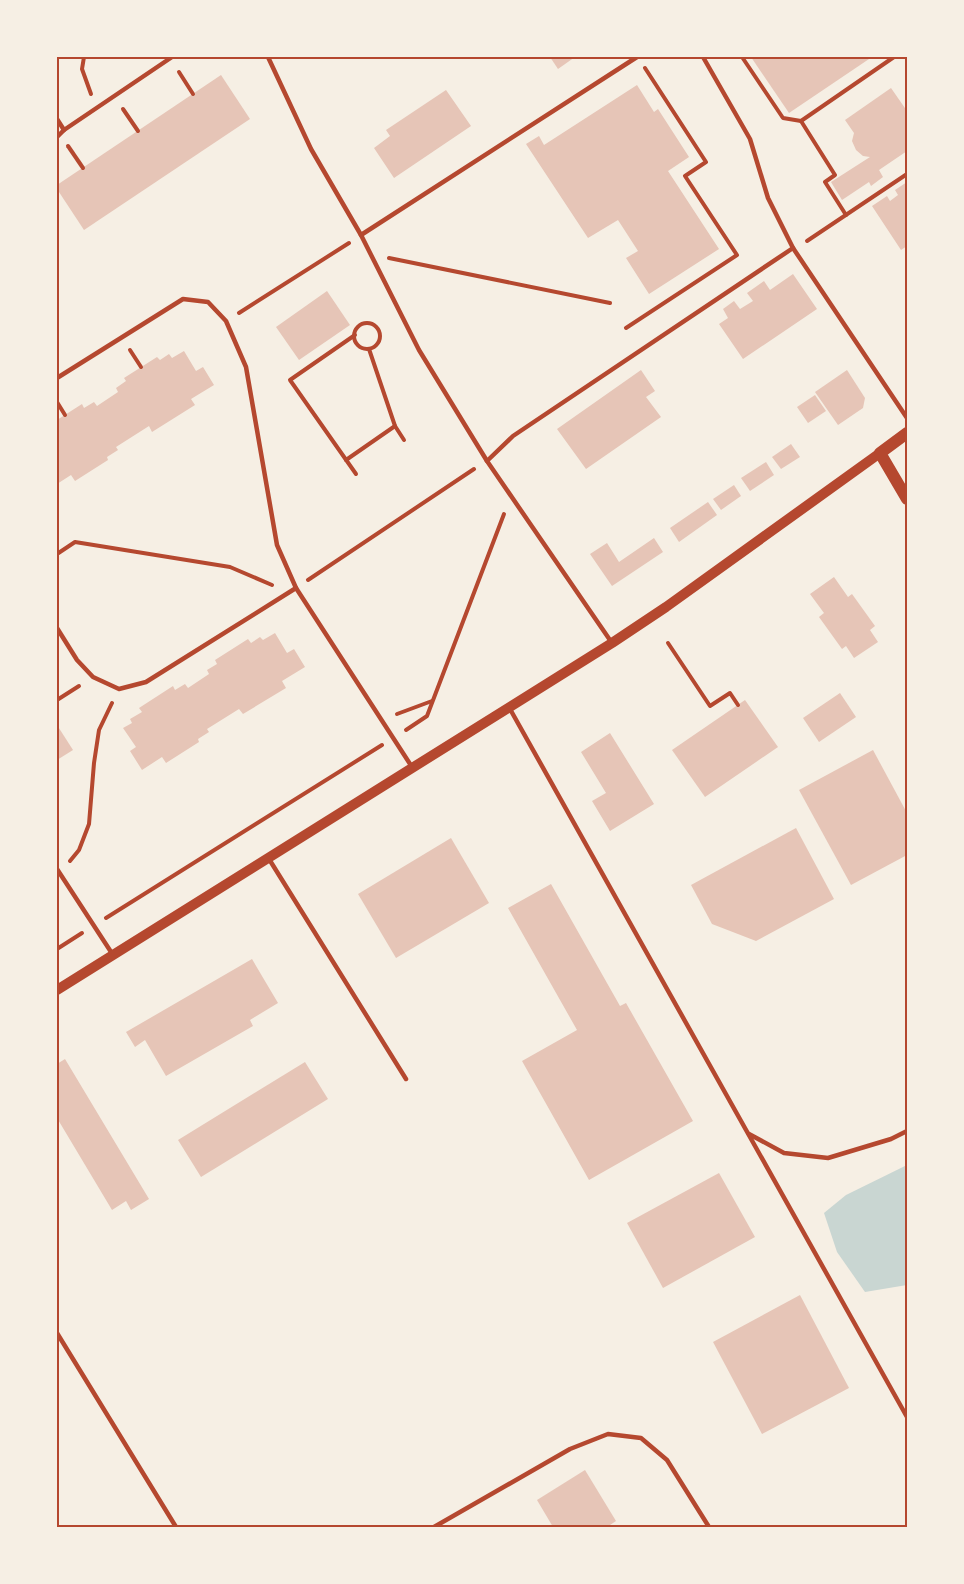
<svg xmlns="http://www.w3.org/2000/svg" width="964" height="1584" font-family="Spectral,serif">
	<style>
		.water { fill: #c9d6d2 }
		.building { fill: #e6c5b7 }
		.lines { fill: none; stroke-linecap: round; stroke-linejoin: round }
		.path { stroke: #b5482f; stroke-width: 4 }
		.service { stroke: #b5482f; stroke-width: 4.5 }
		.tertiary { stroke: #b5482f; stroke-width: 10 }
		.secondary { stroke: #b5482f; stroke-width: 12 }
		.neatline { fill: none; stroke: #b5482f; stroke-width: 2 }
	</style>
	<rect width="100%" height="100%" fill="#f6efe4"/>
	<path class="water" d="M 907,1165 L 907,1285 L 865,1292 L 837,1252 L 824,1213 L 846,1195 Z"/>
	<g class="building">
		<path d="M 550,57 L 575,57 L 558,69 Z"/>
		<path d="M 751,57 L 872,57 L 789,113 Z"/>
		<path d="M 221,75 L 250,119 L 84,230 L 57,189 L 57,185 Z"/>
		<path d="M 637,85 L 654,112 L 658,109 L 689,157 L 668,171 L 719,249 L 649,294 L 626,258 L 638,251 L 618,220 L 588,238 L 526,144 L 539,136 L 544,145 Z"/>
		<path d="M 891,88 L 907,111 L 907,151 L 879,170 L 883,177 L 871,186 L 869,182 L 842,200 L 831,182 L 870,157 L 863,156 L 856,150 L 852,141 L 854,133 L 845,120 Z"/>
		<path d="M 446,90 L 471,126 L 394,178 L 374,148 L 390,136 L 386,130 Z"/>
		<path d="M 907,182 L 907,246 L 901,250 L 872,206 L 887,196 L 890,201 L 898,195 L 895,190 Z"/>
		<path d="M 793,274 L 817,309 L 743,359 L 719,324 L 728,318 L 723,309 L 734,301 L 740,309 L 753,301 L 747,293 L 764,281 L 770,290 Z"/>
		<path d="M 327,291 L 350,325 L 299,360 L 276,327 Z"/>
		<path d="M 184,351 L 196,371 L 203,367 L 214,385 L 191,399 L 195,405 L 152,432 L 149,426 L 116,447 L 118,450 L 107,457 L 108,460 L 75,481 L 71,475 L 57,484 L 57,420 L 82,404 L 84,408 L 94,402 L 97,406 L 118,392 L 116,388 L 126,381 L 124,378 L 157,357 L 160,360 L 169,354 L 172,358 Z"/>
		<path d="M 641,370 L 655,391 L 646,397 L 661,417 L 586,469 L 557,429 Z"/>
		<path d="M 847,370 L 865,398 L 863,408 L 838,425 L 815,392 Z"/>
		<path d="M 815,395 L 826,411 L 808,423 L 797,407 Z"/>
		<path d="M 791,444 L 800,457 L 781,469 L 772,457 Z"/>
		<path d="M 766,462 L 774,475 L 750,491 L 741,478 Z"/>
		<path d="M 734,485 L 741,496 L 721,510 L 713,499 Z"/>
		<path d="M 708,502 L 717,515 L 679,542 L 670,528 Z"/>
		<path d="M 654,538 L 663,552 L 612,586 L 590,554 L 607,543 L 619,562 Z"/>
		<path d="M 834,577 L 848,597 L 852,594 L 875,626 L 870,630 L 878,642 L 854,658 L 846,646 L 842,649 L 819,617 L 824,613 L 810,594 Z"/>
		<path d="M 275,633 L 287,653 L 294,649 L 305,667 L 282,681 L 286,688 L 243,714 L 239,709 L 207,729 L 209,732 L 198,739 L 199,742 L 166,763 L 162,757 L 142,770 L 130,751 L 136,747 L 123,728 L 132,723 L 130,719 L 142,712 L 139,708 L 173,686 L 175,690 L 185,684 L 188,688 L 209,674 L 207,670 L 217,664 L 215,660 L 248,639 L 251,643 L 260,637 L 263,640 Z"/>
		<path d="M 840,693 L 856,717 L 819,742 L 803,718 Z"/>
		<path d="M 745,700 L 778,747 L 705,797 L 672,750 Z"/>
		<path d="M 57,725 L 73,750 L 57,760 Z"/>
		<path d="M 610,733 L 654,804 L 610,831 L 592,801 L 606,793 L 581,752 Z"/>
		<path d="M 873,750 L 907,813 L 907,855 L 851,885 L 799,790 Z"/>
		<path d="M 796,828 L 834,899 L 756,941 L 712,924 L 691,885 Z"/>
		<path d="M 451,838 L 489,903 L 396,958 L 358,894 Z"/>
		<path d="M 551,884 L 620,1006 L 626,1003 L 693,1121 L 589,1180 L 522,1061 L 577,1030 L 508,908 Z"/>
		<path d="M 252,959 L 278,1003 L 250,1020 L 253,1026 L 166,1076 L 145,1040 L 135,1047 L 126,1032 Z"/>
		<path d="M 65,1059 L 149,1199 L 131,1210 L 126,1201 L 112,1210 L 57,1118 L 57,1064 Z"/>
		<path d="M 305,1062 L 328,1099 L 201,1177 L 178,1140 Z"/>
		<path d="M 719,1173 L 755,1237 L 663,1288 L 627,1223 Z"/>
		<path d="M 800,1295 L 849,1388 L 762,1434 L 713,1342 Z"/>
		<path d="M 585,1470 L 616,1521 L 607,1527 L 553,1527 L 537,1500 Z"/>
	</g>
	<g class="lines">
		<g class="path">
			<path d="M 84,57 L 82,69 L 91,94"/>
			<path d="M 742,57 L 783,118 L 801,121 L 835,175 L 825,182 L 846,215"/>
			<path d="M 179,72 L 193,94"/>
			<path d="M 123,109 L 138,131"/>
			<path d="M 801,121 L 894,57"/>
			<path d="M 68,146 L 83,168"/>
			<path d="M 807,241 L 907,174"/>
			<path d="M 389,258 L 610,303"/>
			<path d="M 239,313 L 349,243"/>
			<circle cx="367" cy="336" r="13"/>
			<path d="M 626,328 L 737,255 L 685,176 L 706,162 L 645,68"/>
			<path d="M 355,335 L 290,380 L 356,474"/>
			<path d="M 369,349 L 395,426 L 404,440"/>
			<path d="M 130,350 L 141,367"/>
			<path d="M 57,402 L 65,415"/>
			<path d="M 346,460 L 395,426"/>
			<path d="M 57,554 L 75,542 L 230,567 L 272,585"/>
			<path d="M 308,580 L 474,469"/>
			<path d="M 668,643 L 710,706 L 730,693 L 738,705"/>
			<path d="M 57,700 L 79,686"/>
			<path d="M 397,714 L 432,701"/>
			<path d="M 406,730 L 427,716 L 504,514"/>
			<path d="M 70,861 L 79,850 L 89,824 L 94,763 L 99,730 L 112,703"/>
			<path d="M 106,918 L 382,745"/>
			<path d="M 57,949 L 82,933"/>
		</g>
		<g class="service">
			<path d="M 268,57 L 311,149 L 361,235 L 419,350 L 487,461 L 612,643"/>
			<path d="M 703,57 L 750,139 L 768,198 L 793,248 L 907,418"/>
			<path d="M 57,119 L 64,130"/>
			<path d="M 57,137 L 64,130 L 172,57"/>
			<path d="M 361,235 L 637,57"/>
			<path d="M 57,378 L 183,299 L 208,302 L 226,321 L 246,367 L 277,545 L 296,588 L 412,767"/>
			<path d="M 487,461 L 513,436 L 793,248"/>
			<path d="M 57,628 L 77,660 L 93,677 L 119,689 L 146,682 L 296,588"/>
			<path d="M 510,709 L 907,1417"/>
			<path d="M 269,859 L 406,1079"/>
			<path d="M 57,869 L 113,955"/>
			<path d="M 749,1134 L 784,1153 L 828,1158 L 891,1139 L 907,1131"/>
			<path d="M 57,1333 L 176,1527"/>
			<path d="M 434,1527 L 570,1449 L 608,1434 L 641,1438 L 667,1460 L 709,1527"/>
		</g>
		<path class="tertiary" d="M 57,990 L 612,643 L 666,607 L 880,453"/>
		<path class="secondary" d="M 907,433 L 880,453 L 907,499"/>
	</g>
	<rect width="964" height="1584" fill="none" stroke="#f6efe4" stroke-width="117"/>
	<rect x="58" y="58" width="848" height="1468" class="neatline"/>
</svg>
